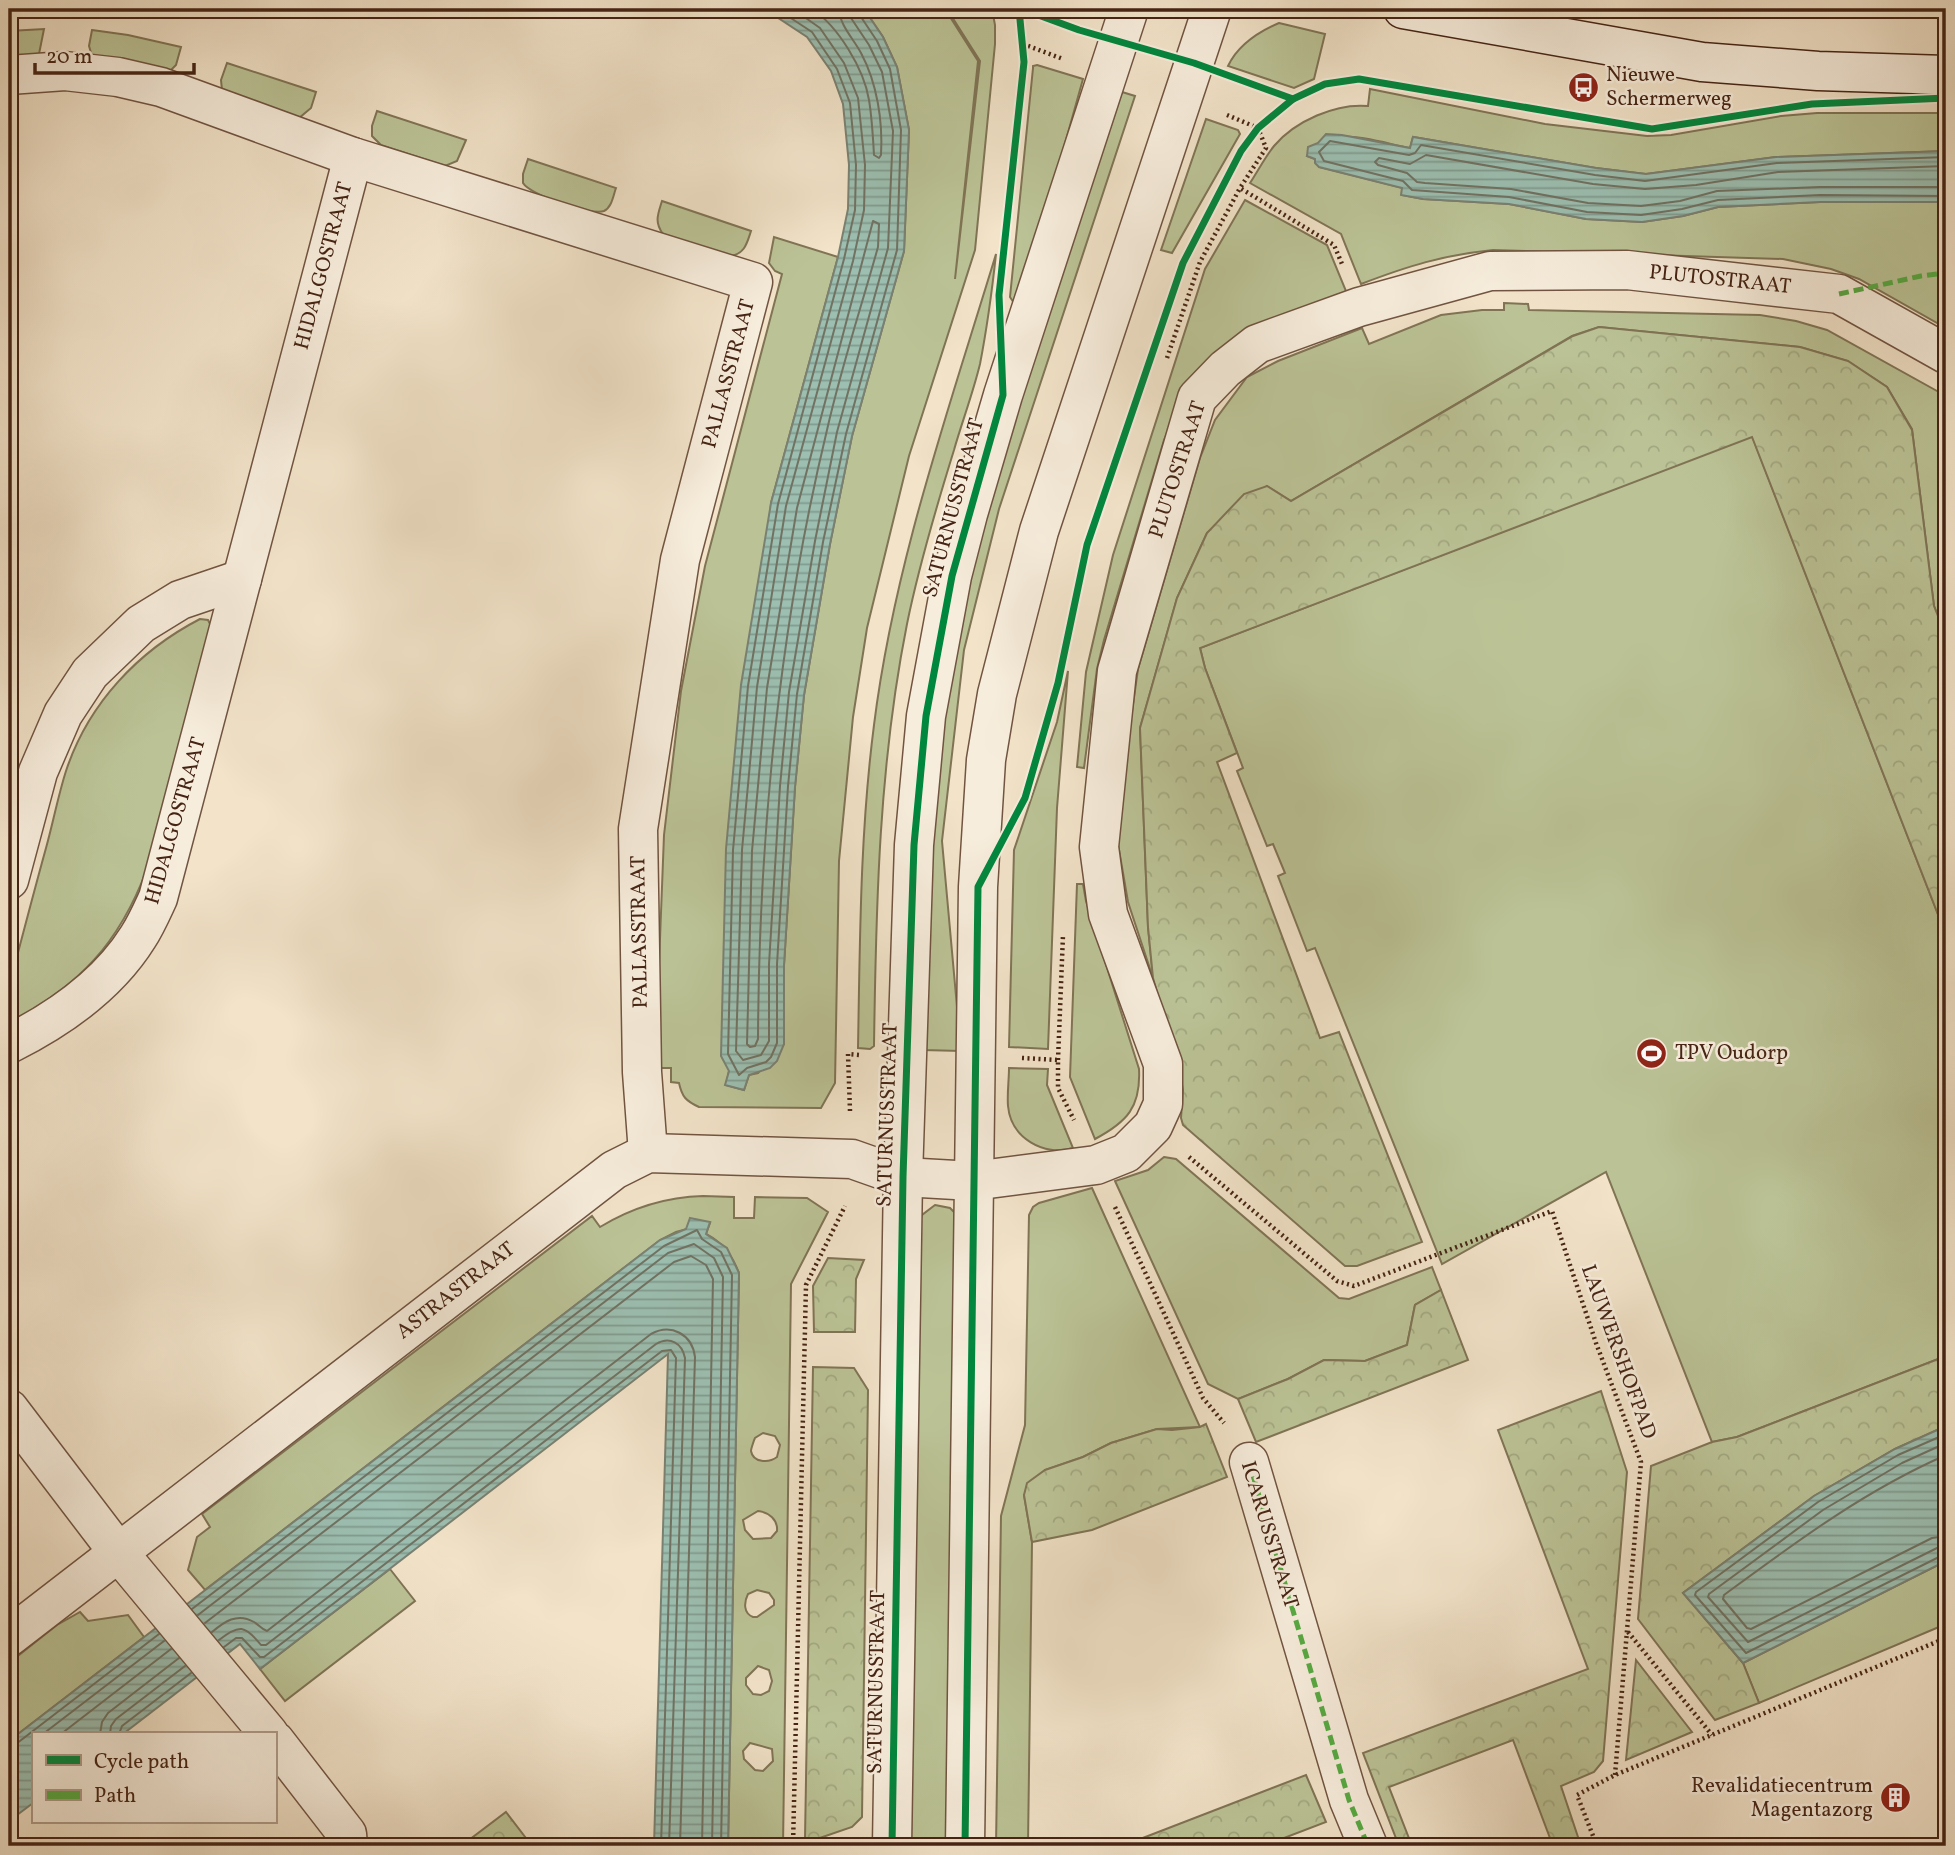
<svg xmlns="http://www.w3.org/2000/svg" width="1955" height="1855" font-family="Vollkorn,serif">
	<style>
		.green { fill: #bbc396; stroke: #807455; stroke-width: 2; fill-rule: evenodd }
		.forest { fill: url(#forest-crowns); stroke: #807455; stroke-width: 2 }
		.water { fill: url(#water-rules); stroke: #7a8172; stroke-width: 2 }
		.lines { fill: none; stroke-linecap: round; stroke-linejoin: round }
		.shore { stroke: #717262; stroke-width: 2 }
		.minor-casing { stroke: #715441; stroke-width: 41 }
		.tertiary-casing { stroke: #715441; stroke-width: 41 }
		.secondary-casing { stroke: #462414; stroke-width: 41 }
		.path { stroke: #462414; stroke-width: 4.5; stroke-dasharray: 2 3.5; stroke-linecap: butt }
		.minor { stroke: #f7eddc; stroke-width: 38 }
		.tertiary { stroke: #f7eddc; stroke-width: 38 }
		.secondary { stroke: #f7eddc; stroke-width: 38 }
		.quiet { stroke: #56aa42; stroke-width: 5; stroke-dasharray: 10 5; stroke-linecap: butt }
		.cycleway-casing { stroke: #f7eddc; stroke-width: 11 }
		.cycleway { stroke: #00873e; stroke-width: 7 }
		.labels { text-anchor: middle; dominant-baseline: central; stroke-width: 5; stroke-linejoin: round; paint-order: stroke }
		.poi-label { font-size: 21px; fill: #462414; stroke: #f7eddc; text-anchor: start }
		.street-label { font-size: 21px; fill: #462414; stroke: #f7eddc }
	</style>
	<defs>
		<pattern id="forest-crowns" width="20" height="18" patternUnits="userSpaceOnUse" patternTransform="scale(1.75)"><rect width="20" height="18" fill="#bbc396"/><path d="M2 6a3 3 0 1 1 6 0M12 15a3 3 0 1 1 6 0" fill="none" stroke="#a2a780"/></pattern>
		<pattern id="water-rules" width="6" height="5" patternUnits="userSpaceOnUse" patternTransform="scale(1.75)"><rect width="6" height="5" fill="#9cbfb1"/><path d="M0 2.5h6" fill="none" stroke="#819b8f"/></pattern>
	</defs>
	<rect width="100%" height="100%" fill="#f2e3c9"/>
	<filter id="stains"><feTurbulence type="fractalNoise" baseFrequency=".00286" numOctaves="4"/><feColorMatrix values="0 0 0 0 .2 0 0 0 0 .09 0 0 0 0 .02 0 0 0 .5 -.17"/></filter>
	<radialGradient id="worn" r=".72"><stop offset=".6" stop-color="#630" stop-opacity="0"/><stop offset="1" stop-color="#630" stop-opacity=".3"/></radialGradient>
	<g class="green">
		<path d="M 864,9 L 945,9 L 978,61 L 955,279 L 980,61 L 947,9 L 992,9 L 995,25 L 995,44 L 975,250 L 909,456 L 867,628 L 853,717 L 839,861 L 835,1083 L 821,1108 L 699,1107 C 686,1101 682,1097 679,1083 L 671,1082 L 671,1068 L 655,1068 L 664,835 L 681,691 L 705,566 L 782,274 L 775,271 L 769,263 L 774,237 L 838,257 L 771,503 L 729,1071 L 726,1085 L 744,1090 L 749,1075 L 758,1073 L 784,1044 L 784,965 L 795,787 L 804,695 L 830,544 L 852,436 L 904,251 L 909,130 L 897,67 L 883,37 Z"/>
		<path d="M 1279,23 L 1325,34 L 1314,79 L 1294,88 L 1228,66 C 1238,45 1258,32 1279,23 Z"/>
		<path d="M 44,29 L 39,54 L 9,63 L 9,31 Z"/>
		<path d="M 92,30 L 128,35 L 181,47 L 176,65 L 169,72 L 92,56 L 89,46 Z"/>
		<path d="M 227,63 L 316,92 L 311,108 L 299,118 L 222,90 L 221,80 Z"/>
		<path d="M 1037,65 L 1083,79 L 1021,301 L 1014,303 L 1010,297 L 1033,68 L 1033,66 Z"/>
		<path d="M 1370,89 L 1545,124 L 1647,136 L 1671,135 L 1781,116 L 1817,113 L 1946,113 L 1946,151 L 1776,157 L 1646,174 L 1596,168 L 1413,137 L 1410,148 C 1380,143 1325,121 1307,156 L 1315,159 L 1319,167 L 1403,188 L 1402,195 L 1423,199 L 1509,204 L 1586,219 L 1642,222 L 1683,216 L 1718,207 L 1820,202 L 1946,202 L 1946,328 L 1859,279 L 1831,269 L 1783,259 L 1493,250 C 1443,255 1408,266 1361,284 L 1341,234 L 1250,183 C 1258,171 1265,157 1274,146 C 1295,121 1336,103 1368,106 Z"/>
		<path d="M 1122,92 L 1135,96 L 999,509 L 964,650 L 942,841 L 961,1051 L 923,1050 L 937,739 L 982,517 Z"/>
		<path d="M 377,111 L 466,140 L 457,161 L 445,166 L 381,145 L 372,136 L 372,126 Z"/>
		<path d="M 1206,119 L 1238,130 L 1240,134 L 1172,253 L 1161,250 Z"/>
		<path d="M 528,159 L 616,188 C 613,196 612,207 604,211 C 591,216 530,195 523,183 L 523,174 Z"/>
		<path d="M 1245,200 L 1327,245 L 1346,291 L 1184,395 L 1164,440 L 1104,640 L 1097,669 L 1084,768 L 1077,767 L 1086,672 L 1113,555 L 1205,269 Z"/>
		<path d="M 662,201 L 751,231 C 747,243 745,254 730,256 L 663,234 C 654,222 658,214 662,201 Z"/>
		<path d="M 996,254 C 992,291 987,328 980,364 C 973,393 962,422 954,450 C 936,508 919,565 907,624 C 879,764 876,904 874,1046 L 870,1049 L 858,1048 C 860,940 860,833 874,725 C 894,564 949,409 996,254 Z"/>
		<path d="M 1504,303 L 1528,304 L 1529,310 L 1760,315 L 1796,321 L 1827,330 L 1946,396 L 1946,636 L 1934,606 L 1912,429 L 1887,387 L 1847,361 L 1800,347 L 1599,327 L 1572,336 L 1291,501 L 1267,486 L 1207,533 L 1177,598 L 1140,728 L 1148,927 L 1153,978 L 1128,902 L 1118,844 L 1121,790 L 1138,669 L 1200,458 L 1215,420 L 1247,377 L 1278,361 L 1362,328 L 1369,344 L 1441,315 L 1482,310 L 1504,310 Z"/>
		<path d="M 1752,436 L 1946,935 L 1946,1356 L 1737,1437 L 1712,1442 L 1606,1172 L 1442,1264 L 1315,948 L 1307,951 L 1278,876 L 1285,873 L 1273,844 L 1267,846 L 1237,771 L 1243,768 L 1205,668 L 1200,648 Z"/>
		<path d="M 200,619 L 208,620 L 211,626 L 147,869 C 119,944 79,986 9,1023 L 9,987 C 21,941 33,895 46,848 C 53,823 58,796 66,771 C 88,704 138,651 200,619 Z"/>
		<path d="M 1068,671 L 1057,808 L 1048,1049 L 1009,1047 L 1014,850 L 1057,722 Z"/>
		<path d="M 1077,884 L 1083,884 L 1086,901 L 1139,1069 C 1141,1107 1127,1122 1095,1139 L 1070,1077 Z"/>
		<path d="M 1009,1068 L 1048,1069 L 1047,1085 L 1073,1148 C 1044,1157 1011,1138 1008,1106 C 1007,1094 1009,1080 1009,1068 Z"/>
		<path d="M 1164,1157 L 1176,1159 L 1339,1298 L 1349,1299 L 1432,1267 L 1441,1290 L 1415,1305 L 1407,1345 L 1365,1361 L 1324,1360 L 1288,1379 L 1238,1399 L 1208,1384 L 1115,1181 L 1148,1170 Z"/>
		<path d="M 1092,1188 L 1200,1427 L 1157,1429 L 1111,1443 L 1083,1457 L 1045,1470 L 1024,1495 L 1032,1542 L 1028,1846 L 996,1846 L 1001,1516 L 1025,1425 L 1029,1215 L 1033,1207 L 1039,1203 Z"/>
		<path d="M 703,1196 L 734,1197 L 734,1218 L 754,1218 L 755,1197 L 807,1198 L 828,1212 L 791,1284 L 783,1846 L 728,1846 L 739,1273 C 732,1255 723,1243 706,1234 L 710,1223 L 676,1232 L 660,1240 L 205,1590 L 188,1570 L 197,1537 L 210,1527 L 202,1514 L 592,1216 L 600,1227 C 633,1207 665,1197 703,1196 ZM 763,1433 L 775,1436 L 780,1445 L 777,1457 C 769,1463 753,1463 751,1451 C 751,1449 754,1440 755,1438 ZM 758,1511 C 769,1512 778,1520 777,1531 L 771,1538 L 753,1539 L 745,1530 L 743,1520 ZM 757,1590 L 769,1593 L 774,1600 L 774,1605 L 757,1617 L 753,1617 C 743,1613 744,1602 748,1594 ZM 758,1666 L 769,1670 L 772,1681 L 769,1691 L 761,1695 L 753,1694 L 746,1685 L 746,1678 ZM 750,1743 L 772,1749 L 773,1761 L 763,1771 L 755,1770 L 744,1759 L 743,1751 Z"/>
		<path d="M 935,1205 L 950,1208 L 956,1214 L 948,1846 L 910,1846 L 918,1224 L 922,1215 Z"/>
		<path d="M 1946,1561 L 1946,1624 L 1759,1703 L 1743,1663 Z"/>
		<path d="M 390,1569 L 415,1601 L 285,1701 L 260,1669 Z"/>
		<path d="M 80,1612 L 88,1621 L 128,1615 L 144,1637 L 9,1741 L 9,1663 L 57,1625 Z"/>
	</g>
	<g class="forest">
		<path d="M 1599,327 L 1800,347 L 1848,361 L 1887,387 L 1912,430 L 1934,606 L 1946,636 L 1946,935 L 1752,437 L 1200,648 L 1205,668 L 1237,753 L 1217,762 L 1320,1038 L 1339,1032 L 1422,1242 L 1357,1266 L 1345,1266 L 1183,1125 L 1181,1118 L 1183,1090 L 1180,1072 L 1153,978 L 1148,927 L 1140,728 L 1177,598 L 1207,533 L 1244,494 L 1267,486 L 1291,501 L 1573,336 Z"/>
		<path d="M 828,1258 L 864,1260 L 856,1279 L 855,1332 L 814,1332 L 813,1286 Z"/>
		<path d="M 1441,1290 L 1468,1360 L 1256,1442 L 1238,1399 L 1288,1379 L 1324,1360 L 1365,1361 L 1407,1345 L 1415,1305 Z"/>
		<path d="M 1946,1356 L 1946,1426 L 1895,1449 L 1814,1496 L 1683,1593 L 1743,1663 L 1759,1703 L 1715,1720 L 1638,1619 L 1651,1466 L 1712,1442 L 1737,1437 Z"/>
		<path d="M 813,1367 L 854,1368 L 868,1390 L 862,1817 L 852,1827 L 808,1842 L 805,1839 Z"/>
		<path d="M 1601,1391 L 1627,1472 L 1603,1761 L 1594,1772 L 1561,1786 L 1581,1846 L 1553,1846 L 1513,1740 L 1389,1787 L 1412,1846 L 1399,1846 L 1363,1753 L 1588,1669 L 1498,1430 Z"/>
		<path d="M 1206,1424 L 1227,1477 L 1092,1530 L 1032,1542 L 1024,1495 L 1027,1483 L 1045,1470 L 1083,1457 L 1111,1443 L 1157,1429 L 1172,1430 L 1200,1427 Z"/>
		<path d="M 1636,1660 L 1692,1732 L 1626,1760 Z"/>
		<path d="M 1306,1775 L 1326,1822 L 1263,1846 L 1122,1846 Z"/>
		<path d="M 506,1812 L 532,1846 L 461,1846 Z"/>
	</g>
	<g class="water">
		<path d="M 756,9 L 864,9 L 883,37 L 897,67 L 909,130 L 904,251 L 852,436 L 830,544 L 804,695 L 795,787 L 784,965 L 784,1044 L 777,1061 L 770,1068 L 749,1075 L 744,1090 L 725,1085 L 729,1071 L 721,1056 L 726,849 L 741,685 L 771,503 L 838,257 L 848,209 L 849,165 L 843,104 L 831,71 L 807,37 L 772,14 Z"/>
		<path d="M 1326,134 L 1342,135 L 1410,148 L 1413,137 L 1596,168 L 1646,174 L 1776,157 L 1946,151 L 1946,202 L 1820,202 L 1718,207 L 1683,216 L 1642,222 L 1586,219 L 1509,204 L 1423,199 L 1401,195 L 1402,188 L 1319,167 L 1315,163 L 1315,159 L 1307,156 L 1308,147 L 1318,143 Z"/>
		<path d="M 690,1218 L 710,1222 L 706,1234 L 727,1248 L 739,1273 L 728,1846 L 654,1846 L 668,1354 L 260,1669 L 240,1644 L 123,1734 L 33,1734 L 33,1803 L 9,1821 L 9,1741 L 660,1240 L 686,1229 Z"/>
		<path d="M 1946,1426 L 1946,1561 L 1743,1663 L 1683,1593 L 1814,1496 L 1895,1449 Z"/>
	</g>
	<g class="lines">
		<g class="shore">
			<path d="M 777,9 L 812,32 L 837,69 L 850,103 L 856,165 L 855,210 L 844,259 L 778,504 L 748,686 L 733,850 L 728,1054 L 739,1075 L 747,1068 L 766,1062 L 771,1057 L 777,1043 L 777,964 L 788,786 L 797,694 L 823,542 L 846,434 L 897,250 L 901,130 L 890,69 L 877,41 L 859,14 L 858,9"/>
			<path d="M 793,9 L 820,28 L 844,63 L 858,98 L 865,165 L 864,210 L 853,261 L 786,506 L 757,687 L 742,850 L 736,1051 L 743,1060 L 761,1055 L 769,1041 L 769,964 L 780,786 L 789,692 L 815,541 L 837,432 L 888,248 L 893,131 L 882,72 L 869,45 L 851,18 L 850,9"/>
			<path d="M 812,9 C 838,26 864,69 869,100 C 872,118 873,137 874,155 L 879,158 L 881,155 C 883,121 877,83 861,53 C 853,38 840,26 839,9"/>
			<path d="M 1946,157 L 1777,163 L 1645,181 L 1595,175 L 1421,145 L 1415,153 L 1409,155 L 1330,141 L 1319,152 L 1324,161 L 1403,181 L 1412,190 L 1509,197 L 1587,212 L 1641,215 L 1682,209 L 1718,200 L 1820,195 L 1946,196"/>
			<path d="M 1946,166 L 1778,172 L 1696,185 L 1645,189 L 1593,184 L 1426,155 L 1410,164 L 1379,158 L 1375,162 L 1378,165 L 1407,173 L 1417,182 L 1425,183 L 1511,189 L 1588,203 L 1641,206 L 1680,201 L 1717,191 L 1820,187 L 1946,187"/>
			<path d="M 873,221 L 879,224 L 878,247 C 861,308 841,368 827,430 C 779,629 759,834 758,1039 L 755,1046 L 750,1047 L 747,1044 L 752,851 L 767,688 L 797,508 Z"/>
			<path d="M 1946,1434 L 1898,1455 L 1818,1502 L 1696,1592 L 1695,1595 L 1746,1653 L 1941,1556 L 1946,1555"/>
			<path d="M 1946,1443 L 1902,1463 L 1823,1510 L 1709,1594 L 1708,1597 L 1748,1642 L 1937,1548 L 1946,1546"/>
			<path d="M 1946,1455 C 1864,1491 1796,1542 1724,1595 L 1723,1599 L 1747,1628 L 1751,1629 L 1932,1538 L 1946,1536"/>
			<path d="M 192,1609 L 664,1246 L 697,1230 L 702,1239 L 721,1252 L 732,1275 L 721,1846"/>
			<path d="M 198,1615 L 668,1253 L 694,1244 L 714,1258 L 723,1277 L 712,1846"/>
			<path d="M 205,1623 L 674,1262 L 691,1256 L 706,1265 L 713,1279 L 702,1846"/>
			<path d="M 212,1632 C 224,1622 237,1612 254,1622 C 259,1625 261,1629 267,1631 L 651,1334 C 671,1323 692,1334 695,1357 L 680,1846"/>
			<path d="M 219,1640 C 239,1624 245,1625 261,1645 L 266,1645 L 656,1344 C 670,1336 682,1343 685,1358 L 669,1846"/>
			<path d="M 224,1647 L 236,1638 L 242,1638 L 260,1657 L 264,1657 L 662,1351 L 671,1350 L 676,1358 L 661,1846"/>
			<path d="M 43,1734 L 164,1641"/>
			<path d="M 61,1734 L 171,1649"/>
			<path d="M 100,1734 L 102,1722 L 108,1713 L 179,1658"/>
			<path d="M 110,1734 L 111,1726 L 116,1719 L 185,1666"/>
			<path d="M 119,1734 L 122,1726 L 191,1673"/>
			<path d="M 9,1746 L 16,1744 L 159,1634"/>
		</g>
		<defs>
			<g id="minor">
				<path d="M 9,75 L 65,71 L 118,77 L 161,87 L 353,157 L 753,282 L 680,560 L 638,829 L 642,1072 L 648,1153"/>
				<path d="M 9,880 L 38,772 L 63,714 L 90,673 L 141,624 L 180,600 L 242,579"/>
				<path d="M 9,1044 C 59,1019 108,985 138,937 C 146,925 152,911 158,898 L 353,157"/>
				<path d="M 9,1409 L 118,1552 L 269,1734"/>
				<path d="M 1249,1462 L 1349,1800 L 1368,1846"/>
				<path d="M 9,1637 L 614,1170 L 648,1153 L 852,1159 L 903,1177 L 973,1181 L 1096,1165 L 1126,1153 L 1153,1126 L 1163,1104 L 1163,1064 L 1108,914 L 1099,847 L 1117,671 L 1197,398 L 1225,369 L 1257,344 L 1359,307 L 1490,271 L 1627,270 L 1839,294 L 1946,354"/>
				<path d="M 275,1741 L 347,1834 L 348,1846"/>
			</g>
			<g id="tertiary">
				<path d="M 892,1846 L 903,1177 L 914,845 L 926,716 L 952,576 L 968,514 L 1003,395 L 1129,9"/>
				<path d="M 965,1846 L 978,887 L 986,760 L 997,694 L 1039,531 L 1212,9"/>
			</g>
			<path id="secondary" d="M 1403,9 L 1702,62 L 1818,71 L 1946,75"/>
		</defs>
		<use href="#minor" class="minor-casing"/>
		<use href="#tertiary" class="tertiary-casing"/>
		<use href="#secondary" class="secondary-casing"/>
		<g class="path">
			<path d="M 1023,44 L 1063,59"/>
			<path d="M 1227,115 L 1258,128 L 1266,148 L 1240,188 L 1334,245 L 1342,264"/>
			<path d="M 1167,358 L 1200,262 L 1240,188"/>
			<path d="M 1022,1058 L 1058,1060 L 1058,1088 L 1074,1120"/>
			<path d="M 1058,1060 L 1063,935"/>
			<path d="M 850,1111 L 848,1054 L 860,1055"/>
			<path d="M 1189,1157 L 1337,1281 L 1354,1286 L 1552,1211 L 1596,1343 L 1641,1462 L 1615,1775"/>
			<path d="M 1115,1207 L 1203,1398 L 1224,1423"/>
			<path d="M 1628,1632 L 1712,1735"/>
			<path d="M 793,1846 L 806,1285 L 845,1206"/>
			<path d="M 1597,1846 L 1577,1795 L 1615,1775 L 1946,1638"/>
		</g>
		<use href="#minor" class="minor"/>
		<use href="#tertiary" class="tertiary"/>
		<use href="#secondary" class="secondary"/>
		<g class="quiet">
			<path d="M 1839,294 L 1921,276 L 1946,273"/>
			<path d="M 1249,1462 L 1349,1800 L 1368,1846"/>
		</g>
		<defs>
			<g id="cycleway">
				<path d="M 1022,9 L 1079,30 L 1194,63 L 1293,99"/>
				<path d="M 892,1846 L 903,1177 L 914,845 L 926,716 L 952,576 L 1003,395 L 999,295 L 1024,62 L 1019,9"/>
				<path d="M 965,1846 L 978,887 L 1025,798 L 1058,683 L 1087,545 L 1183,263 L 1241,151 L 1258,128 L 1293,99 L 1325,84 L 1359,79 L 1652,129 L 1812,104 L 1946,98"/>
			</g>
		</defs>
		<use href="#cycleway" class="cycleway-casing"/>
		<use href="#cycleway" class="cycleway"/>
	</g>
	<defs>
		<symbol id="bus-disc" viewBox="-11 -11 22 22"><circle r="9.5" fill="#8f2418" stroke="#f7eddc"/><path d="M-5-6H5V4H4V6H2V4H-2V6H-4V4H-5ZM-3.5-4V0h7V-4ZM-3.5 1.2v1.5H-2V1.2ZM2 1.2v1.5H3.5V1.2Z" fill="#fff"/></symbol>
		<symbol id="stadium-disc" viewBox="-11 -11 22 22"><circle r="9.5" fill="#8f2418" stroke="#f7eddc"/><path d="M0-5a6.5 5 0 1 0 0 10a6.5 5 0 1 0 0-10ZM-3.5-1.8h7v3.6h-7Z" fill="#fff"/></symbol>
		<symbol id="building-disc" viewBox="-11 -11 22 22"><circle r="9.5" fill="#8f2418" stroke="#f7eddc"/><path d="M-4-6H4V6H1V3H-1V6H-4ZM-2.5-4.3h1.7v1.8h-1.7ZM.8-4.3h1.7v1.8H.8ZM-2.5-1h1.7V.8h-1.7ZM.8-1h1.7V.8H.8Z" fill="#fff"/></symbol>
	</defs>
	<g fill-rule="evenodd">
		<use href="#bus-disc" x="1566" y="70" width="35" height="35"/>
		<use href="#stadium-disc" x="1634" y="1036" width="35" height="35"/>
		<use href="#building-disc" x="1878" y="1780" width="35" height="35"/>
	</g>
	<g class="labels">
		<g class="poi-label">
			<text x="1606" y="75">Nieuwe<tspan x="1606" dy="24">Schermerweg</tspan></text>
			<text x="1675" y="1053">TPV Oudorp</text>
			<text x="1873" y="1786" text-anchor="end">Revalidatiecentrum<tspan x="1873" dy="24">Magentazorg</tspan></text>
		</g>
		<g class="street-label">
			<text transform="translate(324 266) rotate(-75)">HIDALGOSTRAAT</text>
			<text transform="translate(1720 280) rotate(6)">PLUTOSTRAAT</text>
			<text transform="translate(729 374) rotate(-75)">PALLASSTRAAT</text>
			<text transform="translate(1178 470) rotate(-72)">PLUTOSTRAAT</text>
			<text transform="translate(954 508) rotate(-75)">SATURNUSSTRAAT</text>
			<text transform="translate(176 821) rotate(-74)">HIDALGOSTRAAT</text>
			<text transform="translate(640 932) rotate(-91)">PALLASSTRAAT</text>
			<text transform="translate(888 1115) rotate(-88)">SATURNUSSTRAAT</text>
			<text transform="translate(456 1291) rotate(-38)">ASTRASTRAAT</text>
			<text transform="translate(1618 1352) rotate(70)">LAUWERSHOFPAD</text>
			<text transform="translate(1269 1535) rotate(73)">ICARUSSTRAAT</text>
			<text transform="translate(877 1682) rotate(-89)">SATURNUSSTRAAT</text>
		</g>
	</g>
	<rect width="1955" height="1855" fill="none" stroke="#f2e3c9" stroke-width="35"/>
	<rect x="10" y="10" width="1934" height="1834" fill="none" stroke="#462414" stroke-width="3.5"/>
	<rect x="18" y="18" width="1920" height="1820" fill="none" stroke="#462414" stroke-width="2"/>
	<rect x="32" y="1732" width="245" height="91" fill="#f7eddc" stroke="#b09d8c" stroke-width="2"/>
	<rect x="46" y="1755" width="35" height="10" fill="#00873e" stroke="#b09d8c" stroke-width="2"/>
	<text x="94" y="1768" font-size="21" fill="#462414">Cycle path</text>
	<rect x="46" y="1790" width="35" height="10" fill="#56aa42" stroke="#b09d8c" stroke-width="2"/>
	<text x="94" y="1802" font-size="21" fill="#462414">Path</text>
	<path d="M35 63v10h159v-10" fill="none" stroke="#462414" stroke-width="3.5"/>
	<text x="46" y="63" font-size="21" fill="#462414" stroke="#f7eddc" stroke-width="5" paint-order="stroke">20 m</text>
	<rect width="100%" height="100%" filter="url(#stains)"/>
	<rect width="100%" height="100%" fill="url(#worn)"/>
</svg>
